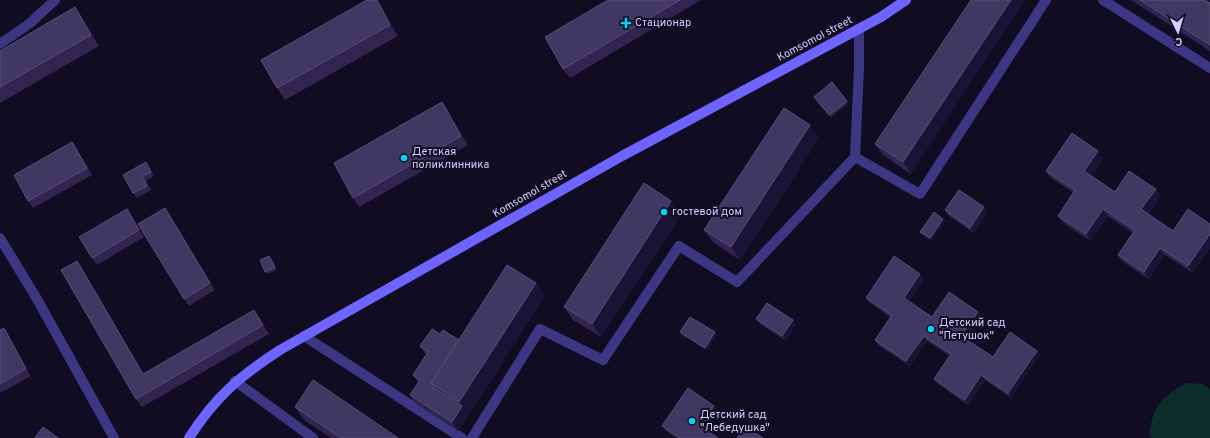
<svg xmlns="http://www.w3.org/2000/svg" width="1210" height="438" font-family="Overpass,sans-serif">
	<style>
		.green { fill: #0f2c2c }
		.lines { fill: none; stroke-linecap: round; stroke-linejoin: round }
		.street { stroke: #3c3683; stroke-width: 10 }
		.secondary { stroke: #6e64ff; stroke-width: 10 }
		.wall { fill: #2f2550 }
		.shaded-wall { fill: #1b1336 }
		.building { fill: #403763; stroke: #584e7b }
		.poi-dot { fill: #00d6f8; stroke: #110c22; stroke-width: 1.5 }
		.labels { text-anchor: middle; dominant-baseline: central; stroke-width: 4; stroke-linejoin: round; paint-order: stroke }
		.poi-label { font-size: 11px; fill: #d5cdff; stroke: #110c22; text-anchor: start }
		.street-label { font-size: 11px; fill: #d5cdff; stroke: #110c22 }
	</style>
	<rect width="100%" height="100%" fill="#110c22"/>
	<path class="green" d="M 1187,383 L 1203,384 L 1210,389 L 1210,438 L 1152,438 L 1149,434 C 1154,404 1161,397 1187,383 Z"/>
	<g class="lines">
		<g class="street">
			<path d="M 1103,0 L 1210,68"/>
			<path d="M 859,29 L 859,68 L 855,157 L 920,194 L 1046,0"/>
			<path d="M 0,44 L 29,24 L 55,0"/>
			<path d="M 0,238 L 37,299 L 114,438"/>
			<path d="M 304,336 L 462,438"/>
			<path d="M 235,381 L 313,438"/>
			<path d="M 472,438 L 540,329 L 603,360 L 679,246 L 737,282 L 855,157"/>
		</g>
		<path class="secondary" d="M 189,438 C 215,397 240,376 280,350 L 622,156 L 881,17 L 906,0"/>
	</g>
	<g class="wall">
		<path d="M 608,0 L 701,0 L 570,78 L 563,69 Z"/>
		<path d="M 971,0 L 911,174 L 883,155 L 875,144 Z"/>
		<path d="M 1131,0 L 1205,0 L 1210,3 L 1210,51 Z"/>
		<path d="M 75,7 L 83,19 L 99,46 L 0,103 L 0,51 Z"/>
		<path d="M 382,7 L 398,36 L 285,100 L 277,88 Z"/>
		<path d="M 832,82 L 848,103 L 831,117 L 814,97 Z"/>
		<path d="M 442,102 L 448,110 L 468,145 L 359,207 L 353,198 Z"/>
		<path d="M 819,138 L 740,260 L 714,243 L 704,230 Z"/>
		<path d="M 72,142 L 77,149 L 92,175 L 33,208 L 28,201 Z"/>
		<path d="M 1103,158 L 1091,175 L 1115,192 L 1156,189 L 1160,196 L 1148,214 L 1173,231 L 1210,224 L 1210,248 L 1193,273 L 1165,255 L 1149,279 L 1123,262 L 1118,255 L 1133,233 L 1108,216 L 1091,241 L 1063,223 L 1058,216 L 1074,193 L 1051,178 L 1046,171 Z"/>
		<path d="M 146,162 L 154,176 L 146,181 L 151,190 L 137,198 L 133,193 Z"/>
		<path d="M 165,208 L 215,290 L 189,306 L 184,299 Z"/>
		<path d="M 127,209 L 144,237 L 97,265 L 92,258 Z"/>
		<path d="M 945,210 L 988,212 L 974,233 L 948,215 Z"/>
		<path d="M 681,214 L 601,337 L 573,320 L 564,307 Z"/>
		<path d="M 945,221 L 931,241 L 922,234 L 920,232 Z"/>
		<path d="M 271,258 L 277,270 L 267,274 L 265,272 Z"/>
		<path d="M 83,270 L 143,374 L 260,319 L 269,334 L 142,407 L 136,399 Z"/>
		<path d="M 924,279 L 909,301 L 932,317 L 978,312 L 981,317 L 966,339 L 993,357 L 1037,351 L 1040,355 L 1011,398 L 985,380 L 968,405 L 938,384 L 934,379 L 950,356 L 927,341 L 910,366 L 878,345 L 875,340 L 890,317 L 869,302 L 866,298 Z"/>
		<path d="M 545,296 L 458,431 L 416,404 L 410,395 L 418,383 L 413,375 L 426,355 L 420,346 L 440,334 L 459,340 Z"/>
		<path d="M 756,319 L 796,324 L 786,341 L 760,324 Z"/>
		<path d="M 4,328 L 8,335 L 31,376 L 0,393 L 0,330 Z"/>
		<path d="M 680,332 L 715,332 L 717,335 L 707,350 L 682,335 Z"/>
		<path d="M 714,406 L 718,411 L 705,429 L 718,438 L 677,438 L 666,431 L 662,426 Z"/>
		<path d="M 295,407 L 398,438 L 331,438 L 304,420 Z"/>
	</g>
	<g class="shaded-wall">
		<path d="M 377,0 L 382,7 L 398,36 L 390,25 Z"/>
		<path d="M 1011,0 L 1026,0 L 911,174 L 903,162 Z"/>
		<path d="M 75,7 L 83,19 L 99,46 L 91,35 Z"/>
		<path d="M 442,102 L 448,110 L 468,145 L 461,136 Z"/>
		<path d="M 810,125 L 819,138 L 740,260 L 731,247 Z"/>
		<path d="M 72,142 L 77,149 L 92,175 L 87,168 Z"/>
		<path d="M 1098,151 L 1103,158 L 1089,178 L 1084,171 Z"/>
		<path d="M 1156,189 L 1160,196 L 1146,216 L 1141,209 Z"/>
		<path d="M 671,201 L 681,214 L 601,337 L 592,324 Z"/>
		<path d="M 984,207 L 988,212 L 974,233 L 970,228 Z"/>
		<path d="M 165,208 L 170,215 L 215,290 L 210,283 Z"/>
		<path d="M 127,209 L 132,216 L 144,237 L 139,230 Z"/>
		<path d="M 1103,209 L 1108,216 L 1091,241 L 1086,234 Z"/>
		<path d="M 943,219 L 945,221 L 931,241 L 930,238 Z"/>
		<path d="M 1210,234 L 1210,248 L 1193,273 L 1188,266 Z"/>
		<path d="M 1160,248 L 1165,255 L 1149,279 L 1144,272 Z"/>
		<path d="M 77,261 L 83,270 L 149,383 L 143,374 Z"/>
		<path d="M 920,274 L 924,279 L 908,303 L 904,298 Z"/>
		<path d="M 536,283 L 545,296 L 468,415 L 459,402 Z"/>
		<path d="M 254,310 L 260,319 L 269,334 L 263,325 Z"/>
		<path d="M 978,312 L 981,317 L 965,341 L 961,336 Z"/>
		<path d="M 793,320 L 796,324 L 786,341 L 782,336 Z"/>
		<path d="M 4,328 L 8,335 L 31,376 L 26,369 Z"/>
		<path d="M 715,332 L 717,335 L 707,350 L 705,348 Z"/>
		<path d="M 924,336 L 927,341 L 910,366 L 906,361 Z"/>
		<path d="M 1037,351 L 1040,355 L 1011,398 L 1008,393 Z"/>
		<path d="M 981,375 L 985,380 L 968,405 L 965,400 Z"/>
		<path d="M 462,406 L 468,415 L 458,431 L 452,422 Z"/>
		<path d="M 714,406 L 718,411 L 704,431 L 701,426 Z"/>
	</g>
	<g class="building">
		<path d="M 367,0 L 377,0 L 390,25 L 277,88 L 261,60 Z"/>
		<path d="M 608,0 L 680,0 L 563,69 L 545,37 Z"/>
		<path d="M 971,0 L 1011,0 L 903,162 L 875,144 Z"/>
		<path d="M 1140,0 L 1205,0 L 1210,3 L 1210,45 Z"/>
		<path d="M 75,7 L 91,35 L 0,87 L 0,51 Z"/>
		<path d="M 832,82 L 847,101 L 829,115 L 814,97 Z"/>
		<path d="M 442,102 L 461,136 L 353,198 L 334,163 Z"/>
		<path d="M 784,108 L 810,125 L 731,247 L 704,230 Z"/>
		<path d="M 1072,133 L 1098,151 L 1084,171 L 1115,192 L 1129,171 L 1156,189 L 1141,209 L 1173,231 L 1188,209 L 1210,224 L 1210,234 L 1188,266 L 1160,248 L 1144,272 L 1118,255 L 1135,230 L 1103,209 L 1086,234 L 1058,216 L 1075,190 L 1046,171 Z"/>
		<path d="M 72,142 L 87,168 L 28,201 L 14,175 Z"/>
		<path d="M 146,162 L 151,172 L 142,176 L 147,186 L 133,193 L 123,175 Z"/>
		<path d="M 644,183 L 671,201 L 592,324 L 564,307 Z"/>
		<path d="M 959,190 L 984,207 L 970,228 L 945,210 Z"/>
		<path d="M 165,208 L 210,283 L 184,299 L 138,224 Z"/>
		<path d="M 127,209 L 139,230 L 92,258 L 79,237 Z"/>
		<path d="M 934,212 L 943,219 L 930,238 L 920,232 Z"/>
		<path d="M 269,256 L 275,267 L 265,272 L 260,260 Z"/>
		<path d="M 894,256 L 920,274 L 904,298 L 932,317 L 949,292 L 978,312 L 961,336 L 993,357 L 1010,332 L 1037,351 L 1008,393 L 981,375 L 965,400 L 934,379 L 951,354 L 924,336 L 906,361 L 875,340 L 892,315 L 866,298 Z"/>
		<path d="M 77,261 L 143,374 L 254,310 L 263,325 L 136,399 L 61,270 Z"/>
		<path d="M 507,265 L 536,283 L 459,402 L 431,383 Z"/>
		<path d="M 767,303 L 793,320 L 782,336 L 756,319 Z"/>
		<path d="M 690,317 L 715,332 L 705,348 L 680,332 Z"/>
		<path d="M 4,328 L 26,369 L 0,384 L 0,330 Z"/>
		<path d="M 432,329 L 440,334 L 443,330 L 459,340 L 431,383 L 434,388 L 462,406 L 452,422 L 410,395 L 420,380 L 413,375 L 428,352 L 420,346 Z"/>
		<path d="M 313,380 L 398,438 L 341,438 L 295,407 Z"/>
		<path d="M 688,388 L 714,406 L 701,426 L 718,438 L 680,438 L 662,426 Z"/>
		<path d="M 745,426 L 763,438 L 737,438 Z"/>
		<path d="M 43,427 L 58,438 L 35,438 Z"/>
	</g>
	<g class="poi-dot">
		<path d="M624 17h4v4h4v4h-4v4h-4v-4h-4v-4h4z"/>
		<circle cx="404" cy="158" r="4"/>
		<circle cx="664" cy="212" r="4"/>
		<circle cx="931" cy="329" r="4"/>
		<circle cx="692" cy="421" r="4"/>
	</g>
	<g class="labels">
		<g class="poi-label">
			<text x="635" y="23">Стационар</text>
			<text x="412" y="152">Детская<tspan x="412" dy="13">поликлинника</tspan></text>
			<text x="672" y="212">гостевой дом</text>
			<text x="939" y="323">Детский сад<tspan x="939" dy="13">"Петушок"</tspan></text>
			<text x="700" y="415">Детский сад<tspan x="700" dy="13">"Лебедушка"</tspan></text>
		</g>
		<g class="street-label">
			<text transform="translate(815 39) rotate(-28)">Komsomol street</text>
			<text transform="translate(530 194) rotate(-30)">Komsomol street</text>
		</g>
	</g>
	<g transform="translate(1178 32) rotate(175)" stroke="#110c22" stroke-width="3" paint-order="stroke">
	<path d="M0-3L7 15L0 10L-7 15Z" fill="#d5cdff"/>
	<text y="-6" font-size="11" font-weight="bold" text-anchor="middle" fill="#d5cdff">С</text>
	</g>
</svg>
